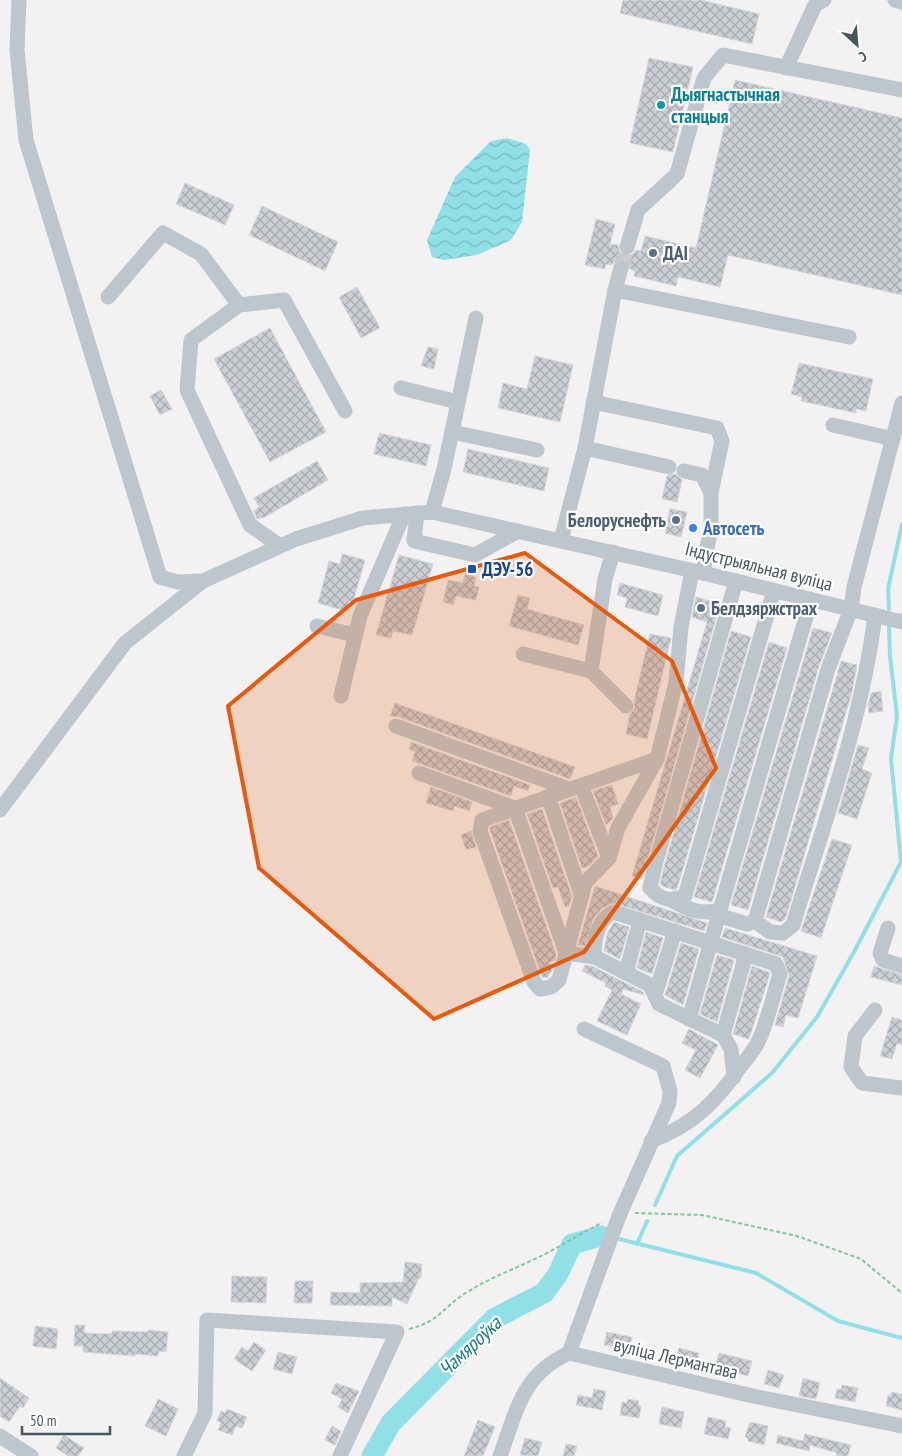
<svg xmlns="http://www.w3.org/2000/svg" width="902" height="1456" font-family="'PT Sans Narrow',sans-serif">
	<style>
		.water { fill: url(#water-waves) }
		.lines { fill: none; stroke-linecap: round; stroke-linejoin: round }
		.stream { stroke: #92e0e7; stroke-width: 4 }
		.river { stroke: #92e0e7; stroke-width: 21 }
		.building { fill: url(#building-cross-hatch); stroke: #d5d8db }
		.minor-tunnel { stroke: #c8cacc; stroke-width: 15; stroke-dasharray: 15 8; stroke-linecap: butt }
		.path { stroke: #7cc99a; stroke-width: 2; stroke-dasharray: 4 2.5; stroke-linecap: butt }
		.minor { stroke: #bdc6cc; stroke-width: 15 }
		.marked { fill: #e8590c; fill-opacity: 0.2; stroke: #e8590c; stroke-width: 4; stroke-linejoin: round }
		.culture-dot { fill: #0f9aa8; stroke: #fff; stroke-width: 2 }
		.service-dot { fill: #5c6f8a; stroke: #fff; stroke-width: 2 }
		.shop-dot { fill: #3f7fe0; stroke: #fff; stroke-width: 2 }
		.transit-dot { fill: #1a4fb4; stroke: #fff; stroke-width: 2 }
		.labels { text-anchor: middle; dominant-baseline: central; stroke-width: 4.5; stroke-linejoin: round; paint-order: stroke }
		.culture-label { font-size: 19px; font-weight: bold; fill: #0d838f; stroke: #fff; text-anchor: start }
		.service-label { font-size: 19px; font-weight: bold; fill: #4e5e75; stroke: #fff; text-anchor: start }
		.shop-label { font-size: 19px; font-weight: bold; fill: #366cbe; stroke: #fff; text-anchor: start }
		.street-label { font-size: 19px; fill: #49565d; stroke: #fff }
		.transit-label { font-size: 19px; font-weight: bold; fill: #164399; stroke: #fff; text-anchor: start }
		.water-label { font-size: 20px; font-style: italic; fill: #157c87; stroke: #fff }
	</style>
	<defs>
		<pattern id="water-waves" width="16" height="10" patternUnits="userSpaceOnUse" patternTransform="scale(1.25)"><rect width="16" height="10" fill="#92e0e7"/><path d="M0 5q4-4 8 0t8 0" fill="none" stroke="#79b8be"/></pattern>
		<pattern id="building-cross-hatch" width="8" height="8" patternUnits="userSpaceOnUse" patternTransform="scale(1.25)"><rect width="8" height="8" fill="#cbced3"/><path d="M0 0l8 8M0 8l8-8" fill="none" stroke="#a7aaae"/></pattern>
	</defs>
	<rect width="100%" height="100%" fill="#f3f1f1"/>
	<path class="water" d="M 507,138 L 526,144 L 530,150 L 522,222 L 511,240 L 477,255 L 444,260 L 432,257 L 427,240 L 455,177 L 491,141 Z"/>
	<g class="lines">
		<g class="stream">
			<path d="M 889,609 L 888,589 L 902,524"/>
			<path d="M 655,1205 L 677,1156 L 772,1073 L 817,1017 L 854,952 L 901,862 L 891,758 L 897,716 L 890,656 L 889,628"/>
			<path d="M 619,1239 L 756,1273 L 838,1321 L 902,1338"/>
			<path d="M 637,1244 L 647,1221"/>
		</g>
		<path class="river" d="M 372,1456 L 391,1423 L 495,1318 L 544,1293 L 558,1274 L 572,1244 L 601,1236"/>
	</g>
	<g class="building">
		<path d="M 623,0 L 701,0 L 759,14 L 752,44 L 620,13 Z"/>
		<path d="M 649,58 L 693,67 L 673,152 L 630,143 Z"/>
		<path d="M 735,80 L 902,118 L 902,295 L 728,255 L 720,287 L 678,277 L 676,286 L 634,276 L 635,271 L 630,269 L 628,262 L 623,259 L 615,261 L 612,265 L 606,264 L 605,269 L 585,265 L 596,219 L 615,224 L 610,244 L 618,245 L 620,253 L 625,256 L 633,254 L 636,250 L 641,251 L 645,236 L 696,248 Z"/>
		<path d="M 185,183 L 234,205 L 225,225 L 176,204 Z"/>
		<path d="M 262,206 L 338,242 L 325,271 L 249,235 Z"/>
		<path d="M 357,287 L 380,328 L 361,338 L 339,297 Z"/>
		<path d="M 270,328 L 326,432 L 270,462 L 214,359 Z"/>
		<path d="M 428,347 L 438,349 L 434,369 L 421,366 Z"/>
		<path d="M 535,356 L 573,365 L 560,422 L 498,408 L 503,383 L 527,389 Z"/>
		<path d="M 799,363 L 873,379 L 866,411 L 856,409 L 856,413 L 801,401 L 802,397 L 791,394 Z"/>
		<path d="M 161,390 L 172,409 L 160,415 L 150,396 Z"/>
		<path d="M 379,433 L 431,445 L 426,466 L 374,454 Z"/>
		<path d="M 468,449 L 549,468 L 544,491 L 463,472 Z"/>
		<path d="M 317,461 L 328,480 L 265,517 L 257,519 L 254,511 L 259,507 L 254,498 Z"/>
		<path d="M 675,474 L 682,480 L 677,502 L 662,499 L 667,476 Z"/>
		<path d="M 670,509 L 687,512 L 681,537 L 665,533 Z"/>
		<path d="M 342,554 L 365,560 L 353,602 L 349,601 L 346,611 L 318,603 L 329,561 L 340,564 Z"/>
		<path d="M 399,555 L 433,564 L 412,635 L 393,631 L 391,638 L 376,635 Z"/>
		<path d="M 465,574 L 476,577 L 474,586 L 479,587 L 476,600 L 456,596 L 453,605 L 443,602 L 448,580 L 463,583 Z"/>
		<path d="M 620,583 L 663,595 L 658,616 L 625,607 L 627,598 L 617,595 Z"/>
		<path d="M 518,595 L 530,598 L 527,609 L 584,625 L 578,645 L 509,626 Z"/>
		<path d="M 696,597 L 720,604 L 642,879 L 632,876 L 707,622 L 692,617 Z"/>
		<path d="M 813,628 L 832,633 L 819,666 L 748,910 L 731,905 Z"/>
		<path d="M 731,631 L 751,637 L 677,889 L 674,890 L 660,885 L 664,867 Z"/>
		<path d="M 650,634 L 671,638 L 647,739 L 626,734 L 630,714 L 635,708 L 634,701 Z"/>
		<path d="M 769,642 L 787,648 L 712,902 L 694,897 Z"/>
		<path d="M 841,661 L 857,665 L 852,692 L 789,907 L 785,919 L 781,922 L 766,917 Z"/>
		<path d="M 881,691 L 883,711 L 869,713 L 868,705 L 871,693 Z"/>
		<path d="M 395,703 L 575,767 L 570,779 L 399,717 L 390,716 Z"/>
		<path d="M 411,742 L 530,785 L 528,791 L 514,786 L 511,796 L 412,761 L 415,752 L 409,749 Z"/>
		<path d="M 858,745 L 869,748 L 862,769 L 872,773 L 857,819 L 838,813 Z"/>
		<path d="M 612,785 L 618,804 L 610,807 L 613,818 L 606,825 L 593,791 Z"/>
		<path d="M 431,787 L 472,802 L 469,811 L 454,806 L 453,811 L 426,803 Z"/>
		<path d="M 576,797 L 598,856 L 589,866 L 582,868 L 560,803 Z"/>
		<path d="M 542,809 L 564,874 L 561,875 L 565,876 L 572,896 L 569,906 L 565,907 L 558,887 L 553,888 L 527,814 Z"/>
		<path d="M 509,820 L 556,954 L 555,960 L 549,962 L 552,971 L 547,978 L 542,977 L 490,830 L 490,827 Z"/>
		<path d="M 471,831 L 476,847 L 466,850 L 461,835 Z"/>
		<path d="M 832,839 L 852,845 L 821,938 L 801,931 Z"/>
		<path d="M 595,886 L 707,923 L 704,931 L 613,903 L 602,908 L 593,919 L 585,946 L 578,945 Z"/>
		<path d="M 614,922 L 629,927 L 620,959 L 604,951 L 607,934 Z"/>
		<path d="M 725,928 L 817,956 L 798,1018 L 786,1015 L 783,1027 L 775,1025 L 789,976 L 783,957 L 722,937 Z"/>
		<path d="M 646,932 L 663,938 L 652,974 L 637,968 Z"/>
		<path d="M 681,943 L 699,949 L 683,1005 L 665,995 Z"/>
		<path d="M 717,955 L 734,960 L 717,1022 L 700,1014 Z"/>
		<path d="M 585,965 L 592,966 L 643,992 L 644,995 L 623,989 L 621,994 L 641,1004 L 627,1035 L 597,1021 L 612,990 L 605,986 L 606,983 L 582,971 Z"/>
		<path d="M 752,966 L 769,972 L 770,974 L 749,1039 L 733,1034 Z"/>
		<path d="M 874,966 L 902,975 L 902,985 L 871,977 Z"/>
		<path d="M 892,1017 L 902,1020 L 902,1045 L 897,1043 L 892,1059 L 880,1056 Z"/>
		<path d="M 689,1029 L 718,1045 L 700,1078 L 685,1070 L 696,1050 L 682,1043 Z"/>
		<path d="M 405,1262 L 422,1264 L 421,1278 L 419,1278 L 407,1304 L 392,1297 L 392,1306 L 330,1305 L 331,1292 L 360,1293 L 360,1283 L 403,1282 Z"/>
		<path d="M 232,1276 L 267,1277 L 266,1303 L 231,1302 Z"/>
		<path d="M 295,1281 L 313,1281 L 312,1303 L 294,1303 Z"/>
		<path d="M 75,1325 L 85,1325 L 84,1333 L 112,1334 L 112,1331 L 148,1332 L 148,1330 L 168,1332 L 166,1352 L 159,1351 L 158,1356 L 135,1354 L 135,1356 L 83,1352 L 83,1346 L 74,1346 Z"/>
		<path d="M 35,1326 L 58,1329 L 56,1349 L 33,1346 Z"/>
		<path d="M 607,1332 L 632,1337 L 629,1350 L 604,1345 Z"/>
		<path d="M 254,1342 L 266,1350 L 252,1371 L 234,1359 L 242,1347 L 248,1351 Z"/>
		<path d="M 679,1348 L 699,1353 L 695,1369 L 675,1365 Z"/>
		<path d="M 278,1352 L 297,1357 L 292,1374 L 273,1369 Z"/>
		<path d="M 719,1353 L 752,1361 L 748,1376 L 715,1367 Z"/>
		<path d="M 768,1370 L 784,1375 L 779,1388 L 764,1384 Z"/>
		<path d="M 0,1378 L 29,1398 L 23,1408 L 20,1406 L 9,1422 L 0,1416 Z"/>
		<path d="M 803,1378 L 820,1383 L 816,1399 L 799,1396 Z"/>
		<path d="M 336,1383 L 359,1391 L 348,1413 L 338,1407 L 342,1399 L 331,1393 Z"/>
		<path d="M 842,1385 L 858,1388 L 855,1402 L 835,1398 L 837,1389 L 841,1390 Z"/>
		<path d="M 594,1389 L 606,1391 L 602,1410 L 576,1405 L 578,1395 L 592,1398 Z"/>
		<path d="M 891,1392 L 902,1394 L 902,1410 L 886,1406 L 888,1395 L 891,1395 Z"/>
		<path d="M 158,1399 L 178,1409 L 166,1436 L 145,1426 Z"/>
		<path d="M 628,1399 L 639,1401 L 638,1405 L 641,1406 L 639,1418 L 620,1415 L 622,1402 L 627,1403 Z"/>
		<path d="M 662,1407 L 684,1412 L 681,1428 L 659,1424 Z"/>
		<path d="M 227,1409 L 247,1417 L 242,1428 L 236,1426 L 232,1435 L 218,1430 L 221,1422 L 217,1421 L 221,1411 L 225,1413 Z"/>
		<path d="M 708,1417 L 726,1421 L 725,1427 L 731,1428 L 728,1439 L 704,1434 Z"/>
		<path d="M 478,1420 L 495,1427 L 483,1456 L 464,1456 Z"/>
		<path d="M 750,1422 L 768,1426 L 764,1445 L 748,1441 L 748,1438 L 745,1437 Z"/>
		<path d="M 332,1426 L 341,1431 L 335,1445 L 325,1440 Z"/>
		<path d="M 805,1434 L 851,1445 L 848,1456 L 836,1456 L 837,1453 L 810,1445 L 809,1451 L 776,1443 L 778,1435 L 803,1441 Z"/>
		<path d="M 64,1435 L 84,1448 L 78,1456 L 68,1456 L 56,1448 Z"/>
		<path d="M 525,1438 L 542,1442 L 538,1456 L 520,1455 Z"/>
		<path d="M 566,1444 L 577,1446 L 574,1456 L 563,1456 Z"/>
	</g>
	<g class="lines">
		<path class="minor-tunnel" d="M 621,268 L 627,247"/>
		<g class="path">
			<path d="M 635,1213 L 702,1215 L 797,1236 L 861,1259 L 902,1293"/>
			<path d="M 409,1329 C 441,1321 443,1306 469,1291 C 493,1276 520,1267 545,1254 C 565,1244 582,1232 602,1223"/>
		</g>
		<g class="minor">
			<path d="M 19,0 L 17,50 L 26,140 L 160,577 L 178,582 L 203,581"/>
			<path d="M 895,0 L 902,2"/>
			<path d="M 786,68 L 815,5 L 824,0"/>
			<path d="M 627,247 L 638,210 L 677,174 L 704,78 L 723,55 L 902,90"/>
			<path d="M 615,290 L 849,337"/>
			<path d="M 108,297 L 163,233 L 201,254 L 239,305"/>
			<path d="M 401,388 L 458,402"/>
			<path d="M 593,402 L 717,428 L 722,441 L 711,493"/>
			<path d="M 833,425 L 893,439"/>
			<path d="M 452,432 L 537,450"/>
			<path d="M 585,448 L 669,467"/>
			<path d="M 684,471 L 702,475 L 711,493 L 711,526 L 703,573"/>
			<path d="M 432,512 L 444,469 L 476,318"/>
			<path d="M 417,513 L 414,541 L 475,555 L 518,531"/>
			<path d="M 561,540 L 585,448 L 615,290 L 621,268"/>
			<path d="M 280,546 L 250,525 L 187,390 L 191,340 L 239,305 L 284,300 L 345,411"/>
			<path d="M 613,552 L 605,579 L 591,671 L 626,706"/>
			<path d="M 736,581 L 655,865 L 650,888 C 661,900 670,902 685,896 L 774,591"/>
			<path d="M 811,600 L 720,910 L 724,917 L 747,924 L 755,921 L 828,669 L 851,609 L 854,587 L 902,403"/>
			<path d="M 317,626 L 355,635"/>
			<path d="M 523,654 L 591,671"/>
			<path d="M 341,696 L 360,616 L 404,514"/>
			<path d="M 396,726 L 569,789"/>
			<path d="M 657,759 L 482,820 L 480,831 L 534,982 L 540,989 L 551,987 L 559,980 L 585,883 L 609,858 L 618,828 L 657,759 L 676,682 L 681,627 L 692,571"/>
			<path d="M 419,773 L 515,808 L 566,953 L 595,957"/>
			<path d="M 581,785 L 609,858"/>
			<path d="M 548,796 L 582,897"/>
			<path d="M 0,810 L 125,643 L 203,581 L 296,539 L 363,518 L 432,512 L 703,573 L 902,622"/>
			<path d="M 673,901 C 690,910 701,915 720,910 L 689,1019"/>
			<path d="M 755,921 L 770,932 L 783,933 L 793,925 C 824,823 862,721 875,615"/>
			<path d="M 888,928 L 880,953 L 883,960 L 902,966"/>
			<path d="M 626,973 L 640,920"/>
			<path d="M 655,995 L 675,931"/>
			<path d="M 875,1010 L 855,1036 L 851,1067 L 862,1083 L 902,1088"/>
			<path d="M 723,1035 L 746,954"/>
			<path d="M 651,1141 C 693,1125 715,1103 741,1066 C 747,1058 755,1049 759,1040 C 768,1020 773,996 780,974 L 776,964 L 614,912 C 599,917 592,942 595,957 L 650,985 L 659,1004 L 723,1035 L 731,1049 L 734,1077"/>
			<path d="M 569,1353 L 619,1216 L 669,1103 L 670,1091 L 663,1066 L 584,1029"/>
			<path d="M 0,1436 L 31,1456"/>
			<path d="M 184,1456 L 205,1413 L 207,1320 L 397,1332 L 340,1456"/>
			<path d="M 500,1456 C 517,1411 521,1375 569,1353 L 753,1396 L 902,1426"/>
		</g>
	</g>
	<path class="marked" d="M 525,553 L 672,661 L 716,768 L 584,952 L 434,1019 L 259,868 L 228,706 L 356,600 Z"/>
	<circle class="culture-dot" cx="661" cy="105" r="5"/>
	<g class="service-dot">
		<circle cx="653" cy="253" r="5"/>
		<circle cx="676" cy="520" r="5"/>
		<circle cx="701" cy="608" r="5"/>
	</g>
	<circle class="shop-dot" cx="693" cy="528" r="5"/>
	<rect class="transit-dot" x="467" y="564" width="10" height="10" rx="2.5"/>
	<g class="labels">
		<g class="culture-label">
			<text x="671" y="94">Дыягнастычная<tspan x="671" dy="22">станцыя</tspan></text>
		</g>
		<g class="service-label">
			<text x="663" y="253">ДАІ</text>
			<text x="666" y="520" text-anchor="end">Белоруснефть</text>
			<text x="711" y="608">Белдзяржстрах</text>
		</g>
		<g class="shop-label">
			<text x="703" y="528">Автосеть</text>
		</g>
		<g class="street-label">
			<text transform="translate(759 566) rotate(14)">Індустрыяльная вуліца</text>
			<text transform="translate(676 1358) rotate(13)">вуліца Лермантава</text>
		</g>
		<g class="transit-label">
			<text x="482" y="569">ДЭУ-56</text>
		</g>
		<g class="water-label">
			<text transform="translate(470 1346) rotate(-43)">Чамяроўка</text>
		</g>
	</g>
	<g transform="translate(857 45) rotate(154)" stroke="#ffffff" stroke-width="4" paint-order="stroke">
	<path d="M0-4L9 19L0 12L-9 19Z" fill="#49565d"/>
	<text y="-8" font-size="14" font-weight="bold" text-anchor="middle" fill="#49565d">С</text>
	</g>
	<path d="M22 1426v8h88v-8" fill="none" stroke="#49565d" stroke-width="2.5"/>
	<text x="30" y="1426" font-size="15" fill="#49565d" stroke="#ffffff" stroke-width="4" paint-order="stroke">50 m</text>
</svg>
